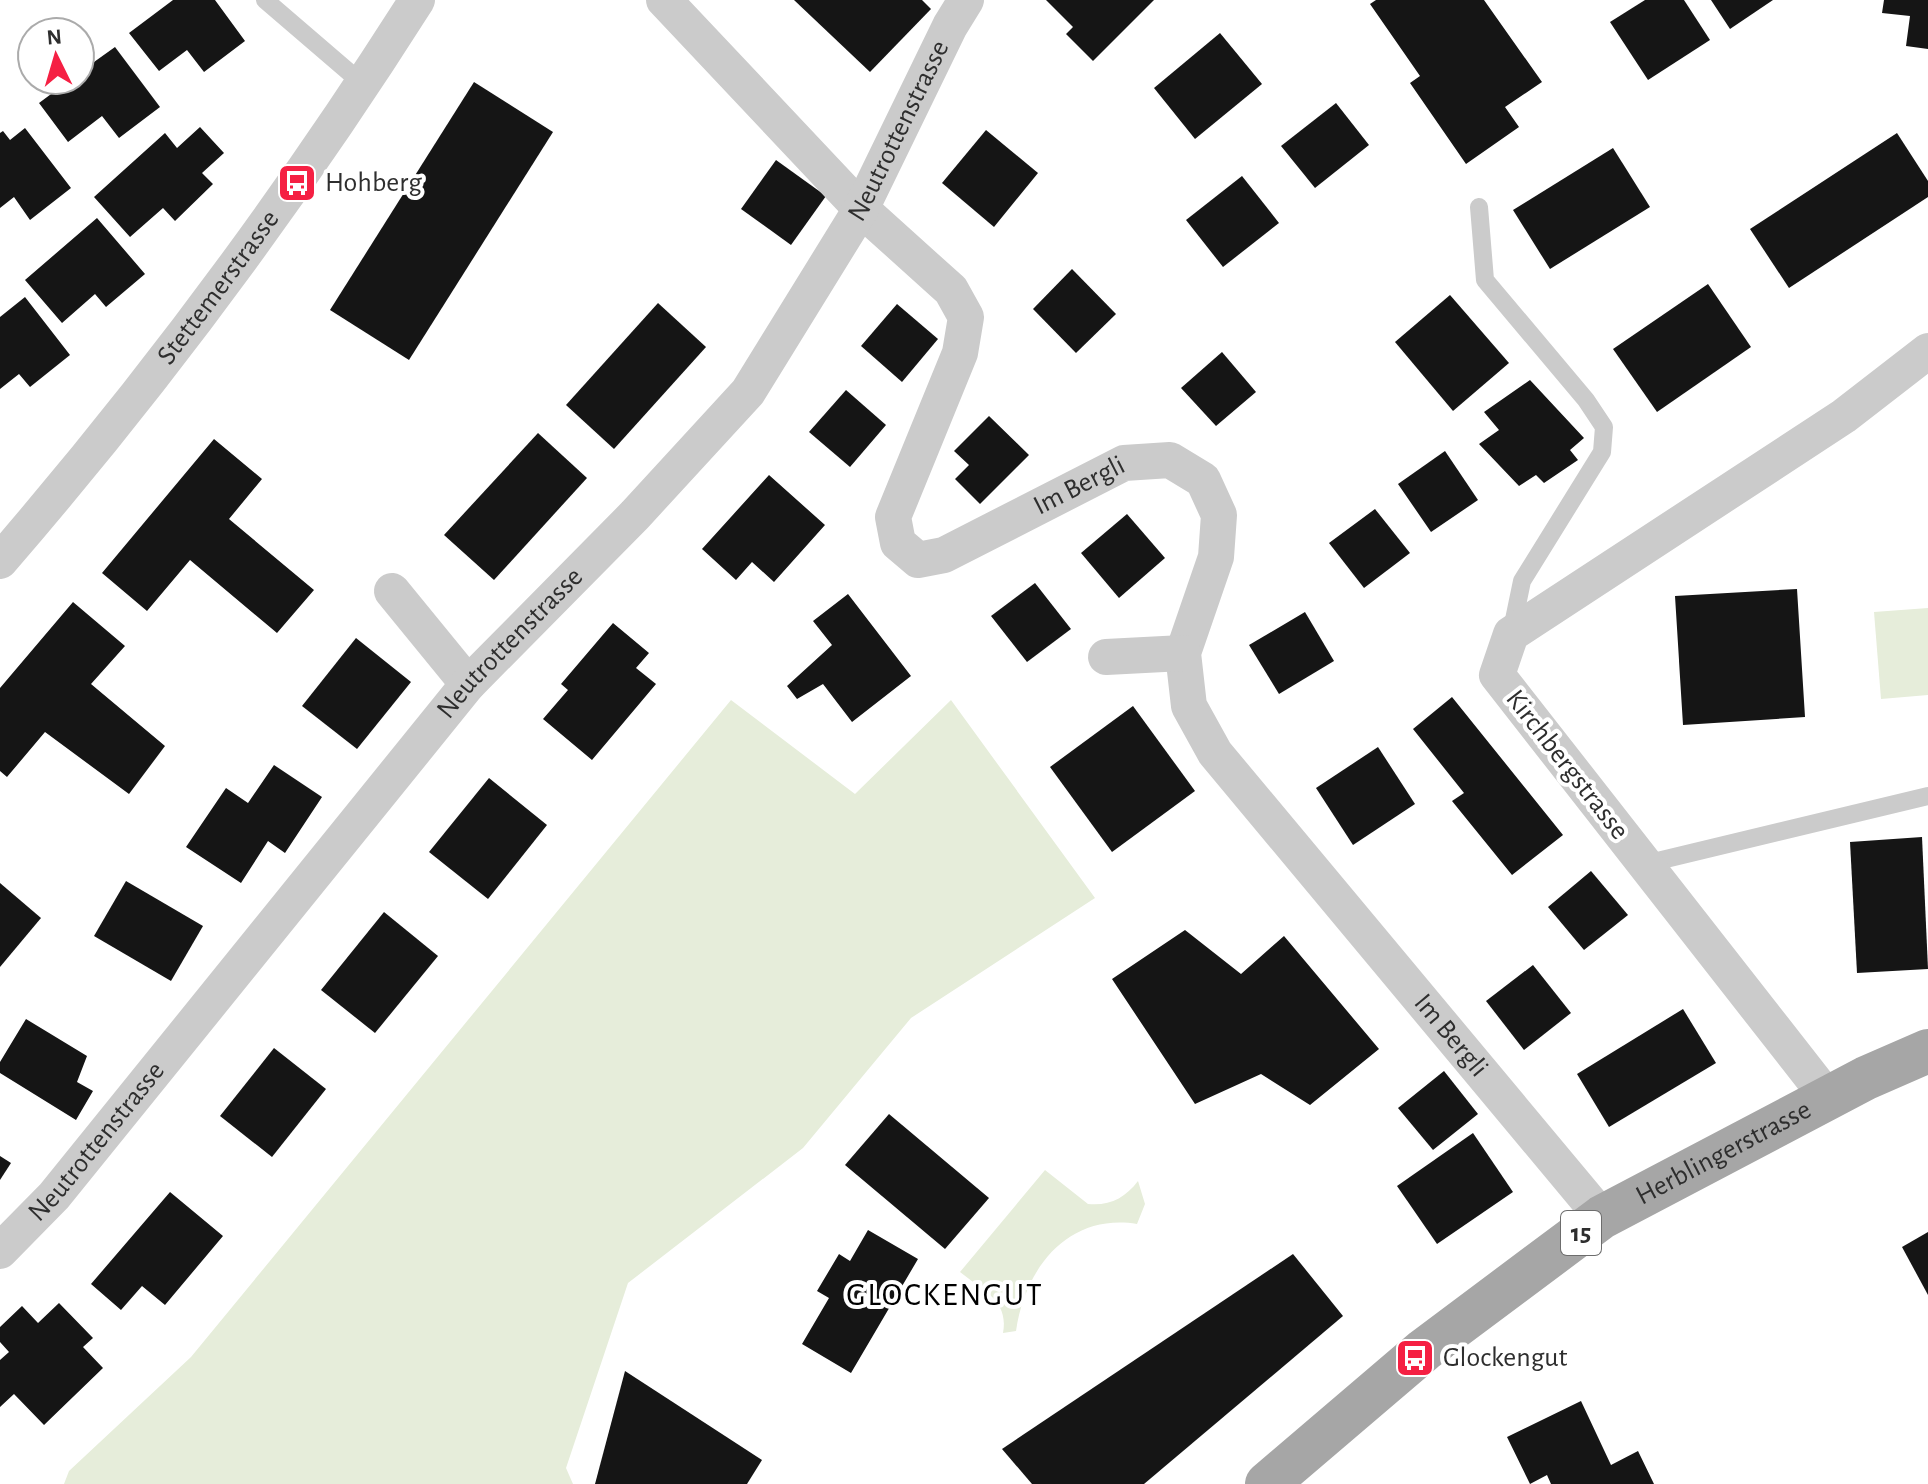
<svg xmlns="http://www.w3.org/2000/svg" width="1928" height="1484" font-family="'Alegreya Sans',sans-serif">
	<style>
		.green { fill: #e6edda }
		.building { fill: #151515 }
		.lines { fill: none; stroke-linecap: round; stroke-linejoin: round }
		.lane { stroke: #cbcbcb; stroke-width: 18 }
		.street { stroke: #cbcbcb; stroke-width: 36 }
		.primary { stroke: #a6a6a6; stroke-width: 44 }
		.labels { text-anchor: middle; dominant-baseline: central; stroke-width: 8; stroke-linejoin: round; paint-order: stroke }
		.shield { fill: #fff; stroke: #6d6d6d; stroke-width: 2 }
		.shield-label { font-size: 26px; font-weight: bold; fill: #2e2e2e }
		.street-label { font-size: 28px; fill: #2e2e2e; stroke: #fff }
		.poi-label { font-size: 28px; fill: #2e2e2e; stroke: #fff; text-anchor: start }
		.quarter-label { font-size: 32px; letter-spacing: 2px; fill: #000; stroke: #fff }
	</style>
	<rect width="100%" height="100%" fill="#fff"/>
	<g class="green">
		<path d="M 1928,608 L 1928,695 L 1881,699 L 1874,612 Z"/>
		<path d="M 731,700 L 855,794 L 951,700 L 1095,898 L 911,1018 L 803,1148 L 628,1283 L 566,1468 L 573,1484 L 64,1484 L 69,1471 L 191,1357 Z"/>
		<path d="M 1045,1170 L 1088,1204 C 1110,1206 1125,1198 1138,1181 L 1145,1204 L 1137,1224 C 1068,1213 1025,1268 1016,1331 L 1003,1333 C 1009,1300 983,1291 960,1272 Z"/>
	</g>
	<g class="building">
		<path d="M 173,0 L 215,0 L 245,41 L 204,72 L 187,50 L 159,71 L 129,33 Z"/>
		<path d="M 794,0 L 922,0 L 931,9 L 870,72 Z"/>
		<path d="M 1046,0 L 1154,0 L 1093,61 L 1066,34 L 1073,27 Z"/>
		<path d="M 1376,0 L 1484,0 L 1542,82 L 1505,107 L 1519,127 L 1466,164 L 1410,83 L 1420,76 L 1370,4 Z"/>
		<path d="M 1645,0 L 1684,0 L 1710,40 L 1648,80 L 1610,22 Z"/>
		<path d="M 1711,0 L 1773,0 L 1730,29 Z"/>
		<path d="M 1884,0 L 1928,0 L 1928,49 L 1906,46 L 1910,16 L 1882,13 Z"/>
		<path d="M 1220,33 L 1262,84 L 1195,139 L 1154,88 Z"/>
		<path d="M 115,47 L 160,107 L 119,138 L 102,116 L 68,142 L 39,103 L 70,80 L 80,80 L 80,72 Z"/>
		<path d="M 474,82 L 553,132 L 409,360 L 330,310 Z"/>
		<path d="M 1336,103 L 1369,145 L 1315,188 L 1281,146 Z"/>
		<path d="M 200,127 L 224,153 L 202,173 L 213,184 L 175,221 L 163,208 L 130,237 L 94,197 L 165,133 L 177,148 Z"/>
		<path d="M 25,128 L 71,188 L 30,220 L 14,197 L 0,208 L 0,133 L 3,131 L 10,140 Z"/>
		<path d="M 986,130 L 1038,173 L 994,227 L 942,183 Z"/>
		<path d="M 1897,133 L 1928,181 L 1928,197 L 1789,288 L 1750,229 Z"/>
		<path d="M 1613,148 L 1650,207 L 1550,269 L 1513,210 Z"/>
		<path d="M 776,160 L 826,196 L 791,245 L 741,209 Z"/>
		<path d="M 1242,176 L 1279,223 L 1223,267 L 1186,220 Z"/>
		<path d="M 97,218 L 145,274 L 106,307 L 95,294 L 62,323 L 25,280 Z"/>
		<path d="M 1072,269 L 1116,314 L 1076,353 L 1033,309 Z"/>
		<path d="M 1708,284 L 1751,347 L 1657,412 L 1613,349 Z"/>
		<path d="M 1450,295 L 1509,363 L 1453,411 L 1395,342 Z"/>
		<path d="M 25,297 L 70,355 L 30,387 L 19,374 L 0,389 L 0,317 Z"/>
		<path d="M 658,303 L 706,347 L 614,449 L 566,405 Z"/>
		<path d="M 897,304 L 938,339 L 902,382 L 861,346 Z"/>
		<path d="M 1222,352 L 1256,392 L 1216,426 L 1181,388 Z"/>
		<path d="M 1530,380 L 1584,438 L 1570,450 L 1578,460 L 1544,483 L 1536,475 L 1519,486 L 1479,444 L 1499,430 L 1484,412 Z"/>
		<path d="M 846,390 L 886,425 L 850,467 L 809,432 Z"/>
		<path d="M 989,416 L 1029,455 L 980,504 L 955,479 L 969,465 L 954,451 Z"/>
		<path d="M 538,433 L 587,478 L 494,580 L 444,535 Z"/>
		<path d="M 214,439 L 262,479 L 229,519 L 314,590 L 277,633 L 190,560 L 147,611 L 102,573 Z"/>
		<path d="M 1445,451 L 1478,500 L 1431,532 L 1398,484 Z"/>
		<path d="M 769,475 L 825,525 L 774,582 L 752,562 L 736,580 L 702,549 Z"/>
		<path d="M 1375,509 L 1410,553 L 1364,588 L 1329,543 Z"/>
		<path d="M 1127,514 L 1165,558 L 1119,598 L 1081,553 Z"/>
		<path d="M 1035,583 L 1071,629 L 1027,662 L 991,616 Z"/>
		<path d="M 1797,589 L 1805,717 L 1683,725 L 1675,596 Z"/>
		<path d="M 848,594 L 911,676 L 852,722 L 823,684 L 797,699 L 787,686 L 832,645 L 813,621 Z"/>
		<path d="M 73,602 L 125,646 L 91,684 L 165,746 L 129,794 L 45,732 L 7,777 L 0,771 L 0,688 Z"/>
		<path d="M 1305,612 L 1334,661 L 1279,694 L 1249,645 Z"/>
		<path d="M 613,623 L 649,653 L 636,668 L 656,684 L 592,760 L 543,719 L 568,690 L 561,684 Z"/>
		<path d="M 356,638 L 411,682 L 357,749 L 302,706 Z"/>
		<path d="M 1452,697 L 1563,835 L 1512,875 L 1452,801 L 1464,793 L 1413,729 Z"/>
		<path d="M 1133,706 L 1195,791 L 1112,852 L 1050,767 Z"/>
		<path d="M 1378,747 L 1415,804 L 1353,845 L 1316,788 Z"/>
		<path d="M 274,765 L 322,797 L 285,853 L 268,841 L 241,883 L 186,847 L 226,788 L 248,803 Z"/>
		<path d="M 489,778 L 547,825 L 488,899 L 429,852 Z"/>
		<path d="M 1922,837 L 1928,969 L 1857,973 L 1850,842 Z"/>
		<path d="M 1591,871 L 1628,915 L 1584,950 L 1548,907 Z"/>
		<path d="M 126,881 L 203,926 L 171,981 L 94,936 Z"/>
		<path d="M 0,883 L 41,918 L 0,967 Z"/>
		<path d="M 384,912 L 438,956 L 375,1033 L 321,990 Z"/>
		<path d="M 1185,930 L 1241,974 L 1284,936 L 1379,1049 L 1310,1105 L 1261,1074 L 1195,1104 L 1112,979 Z"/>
		<path d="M 1533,965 L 1571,1013 L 1524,1050 L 1486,1001 Z"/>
		<path d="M 1683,1009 L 1716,1063 L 1609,1127 L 1577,1074 Z"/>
		<path d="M 26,1019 L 87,1056 L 77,1082 L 93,1091 L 76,1120 L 0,1073 L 0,1062 Z"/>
		<path d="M 274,1048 L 326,1089 L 272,1157 L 220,1116 Z"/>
		<path d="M 1444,1071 L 1478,1114 L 1433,1150 L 1398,1108 Z"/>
		<path d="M 889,1114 L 989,1198 L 945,1249 L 845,1165 Z"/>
		<path d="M 1473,1133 L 1513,1192 L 1437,1244 L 1397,1186 Z"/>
		<path d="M 0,1156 L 11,1163 L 0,1180 Z"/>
		<path d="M 170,1192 L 223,1236 L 165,1305 L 142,1286 L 121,1310 L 91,1284 Z"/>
		<path d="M 868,1230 L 918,1259 L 851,1373 L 802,1344 L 829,1298 L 817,1291 L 839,1254 L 850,1261 Z"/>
		<path d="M 1928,1232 L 1928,1295 L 1902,1247 Z"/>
		<path d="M 1293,1254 L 1343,1316 L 1144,1484 L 1032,1484 L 1002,1449 Z"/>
		<path d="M 59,1303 L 93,1338 L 83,1347 L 103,1368 L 44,1425 L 14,1394 L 0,1407 L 0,1360 L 9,1352 L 0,1342 L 0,1327 L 22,1306 L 38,1323 Z"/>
		<path d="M 625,1371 L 762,1460 L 747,1484 L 595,1484 Z"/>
		<path d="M 1581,1401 L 1611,1465 L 1638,1451 L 1654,1484 L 1551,1484 L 1547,1475 L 1530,1484 L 1507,1437 Z"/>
	</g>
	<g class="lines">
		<g class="lane">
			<path d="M 265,0 L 364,85"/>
			<path d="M 1479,207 L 1485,280 L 1586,400 L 1604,427 L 1602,452 L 1522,581 L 1511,634"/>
			<path d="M 1645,864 L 1928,796"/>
		</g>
		<g class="street">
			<path id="s1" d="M 664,0 L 861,209 L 951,290 L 966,317 L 960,353 L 893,517 L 898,543 L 918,560 L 944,555 L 1124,463 L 1170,460 L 1203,480 L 1219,515 L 1216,557 L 1183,653 L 1189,706 L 1215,753 L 1602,1217"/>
			<path id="s2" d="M 0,561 C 153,384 292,197 417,0"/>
			<path d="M 392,591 L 468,684"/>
			<path d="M 1106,657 L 1183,653"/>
			<path d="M 1828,1098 L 1497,675 L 1511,634 L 1844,416 L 1928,351"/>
			<path id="s3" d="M 0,1251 L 54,1196 L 468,684 L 635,515 L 748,392 L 861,209 L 950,26 L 966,0"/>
		</g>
		<path class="primary" id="s4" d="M 1267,1484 L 1424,1350 L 1602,1217 L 1866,1078 L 1928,1051"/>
	</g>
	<defs>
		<symbol id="bus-square" viewBox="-11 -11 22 22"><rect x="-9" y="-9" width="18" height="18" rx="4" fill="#f52043" stroke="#fff"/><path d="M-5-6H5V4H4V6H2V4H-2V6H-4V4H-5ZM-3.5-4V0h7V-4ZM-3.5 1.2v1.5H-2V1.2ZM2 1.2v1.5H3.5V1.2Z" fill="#fff"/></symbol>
	</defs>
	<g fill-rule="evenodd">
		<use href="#bus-square" x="275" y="161" width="44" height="44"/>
		<use href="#bus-square" x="1393" y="1336" width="44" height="44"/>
	</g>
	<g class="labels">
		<rect class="shield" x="1561" y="1211" width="40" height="44" rx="6"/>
		<g class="shield-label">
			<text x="1581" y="1233">15</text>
		</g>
		<g class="street-label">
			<text stroke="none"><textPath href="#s3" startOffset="1442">Neutrottenstrasse</textPath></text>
			<text stroke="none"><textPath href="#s2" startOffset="350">Stettemerstrasse</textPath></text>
			<text stroke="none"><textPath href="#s1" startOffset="884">Im Bergli</textPath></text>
			<text stroke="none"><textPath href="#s3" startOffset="794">Neutrottenstrasse</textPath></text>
			<text transform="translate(1567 765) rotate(52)">Kirchbergstrasse</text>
			<text stroke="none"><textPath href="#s1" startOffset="1676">Im Bergli</textPath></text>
			<text stroke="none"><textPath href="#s3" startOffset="146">Neutrottenstrasse</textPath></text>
			<text stroke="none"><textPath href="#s4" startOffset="566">Herblingerstrasse</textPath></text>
		</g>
		<g class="poi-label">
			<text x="325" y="183">Hohberg</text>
			<text x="1443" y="1358">Glockengut</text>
		</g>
		<g class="quarter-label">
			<text x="945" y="1295">GLOCKENGUT</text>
		</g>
	</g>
	<g transform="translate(56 56) rotate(355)"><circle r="38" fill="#ffffff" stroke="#ababab" stroke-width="2"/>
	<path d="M0-6L14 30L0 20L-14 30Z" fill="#f52043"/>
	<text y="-12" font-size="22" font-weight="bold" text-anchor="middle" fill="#2e2e2e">N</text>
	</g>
</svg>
